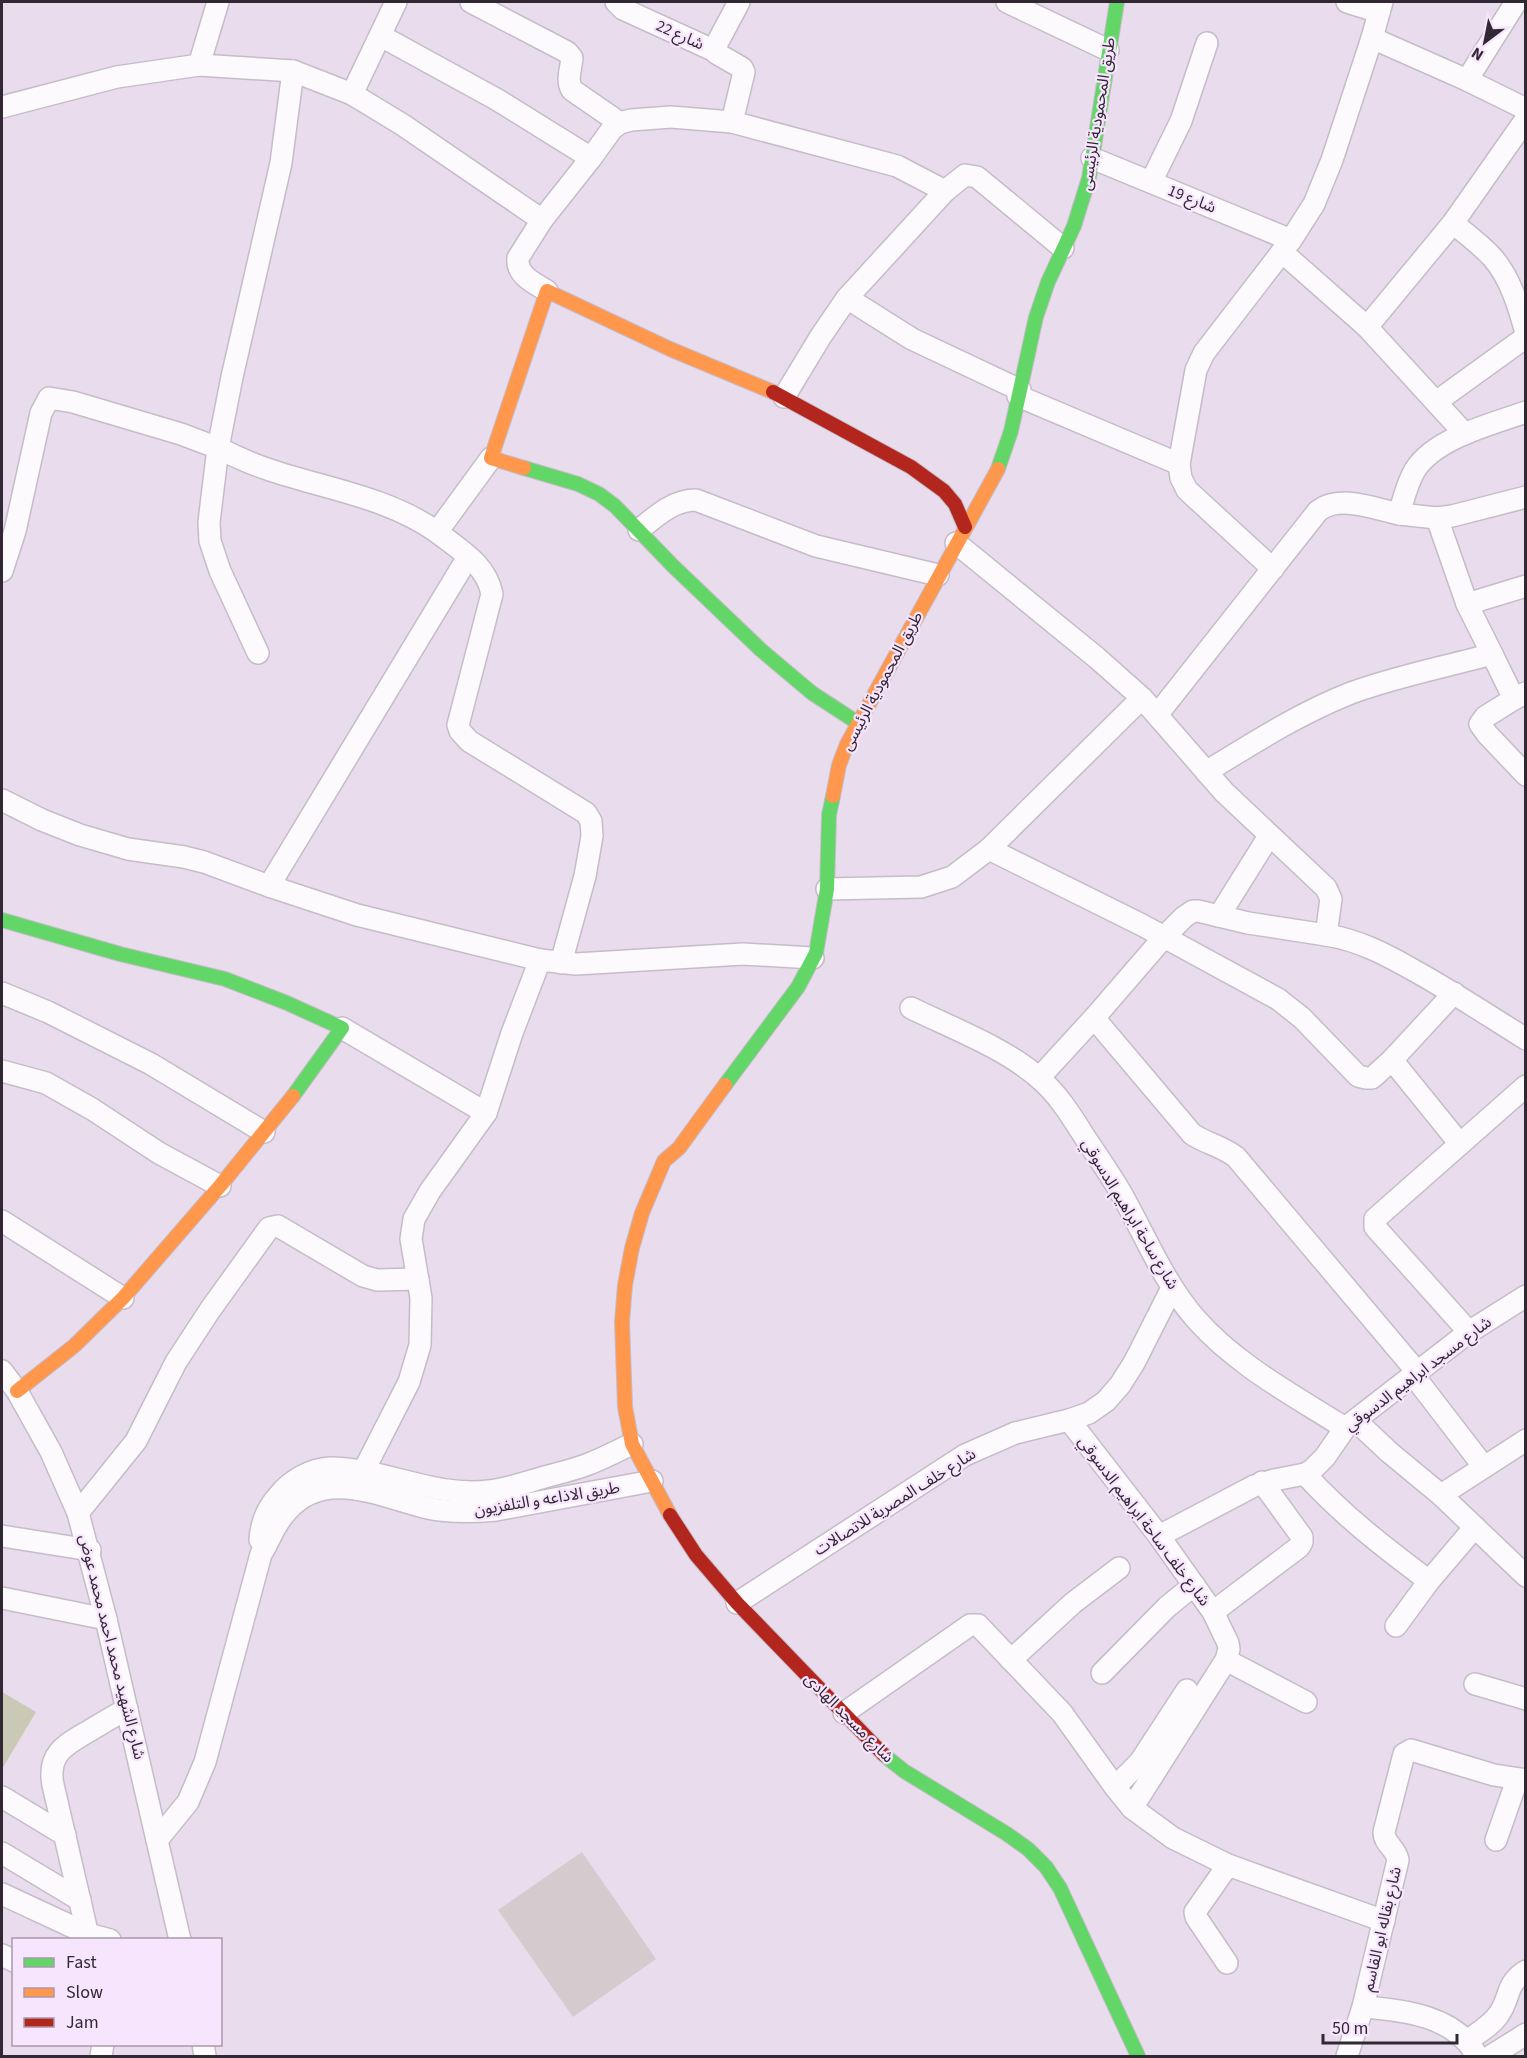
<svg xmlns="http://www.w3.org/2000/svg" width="1527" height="2058" font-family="'Source Sans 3','Noto Sans Arabic',sans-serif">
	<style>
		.green { fill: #cac9b6 }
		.building { fill: #d5cacd }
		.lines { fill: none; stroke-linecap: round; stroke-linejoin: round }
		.street-casing { stroke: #c6bcc9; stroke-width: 24 }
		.fast-casing { stroke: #c6bcc9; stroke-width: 16 }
		.slow-casing { stroke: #c6bcc9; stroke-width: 16 }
		.jam-casing { stroke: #c6bcc9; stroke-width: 16 }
		.street { stroke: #fcfafc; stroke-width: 21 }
		.fast { stroke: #63d668; stroke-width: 14 }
		.slow { stroke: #ff974d; stroke-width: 14 }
		.jam { stroke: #b3261e; stroke-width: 14 }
		.labels { text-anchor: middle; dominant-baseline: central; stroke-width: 4.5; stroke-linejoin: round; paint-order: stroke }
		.street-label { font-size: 16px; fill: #312833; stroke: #f7e4fd }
	</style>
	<rect width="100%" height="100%" fill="#e9dced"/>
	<path class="green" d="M 2,1692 L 36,1712 L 2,1769 Z"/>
	<path class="building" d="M 582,1852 L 656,1959 L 573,2017 L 498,1910 Z"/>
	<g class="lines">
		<defs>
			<g id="street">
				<path d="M 471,2 L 567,52 L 572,58 C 571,69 566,81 572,90 L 620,123"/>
				<path d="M 616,2 L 623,9 L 715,51"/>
				<path d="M 1007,2 L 1108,50"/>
				<path d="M 1347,2 L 1379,12"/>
				<path d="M 381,36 L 496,99 L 591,158 L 612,129 L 620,123 L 631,120 L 671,117 L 732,122 L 897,166 L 945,191 L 965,175 L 977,177 L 1063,248"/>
				<path d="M 1372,38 L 1467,80 L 1526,109"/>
				<path d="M 199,65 L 218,2"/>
				<path d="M 293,71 L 281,163 L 232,377 L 218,448 C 236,457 254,465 273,471 C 328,489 389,498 437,532"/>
				<path d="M 1467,80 L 1516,2"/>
				<path d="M 352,94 L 403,125 L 542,220"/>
				<path d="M 2,107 L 117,77 L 199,65 L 293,71 L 352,94 L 396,2"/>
				<path d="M 732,122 L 744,72 L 742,68 L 716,53 L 714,49 L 739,2"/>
				<path d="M 1092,158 L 1291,240"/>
				<path d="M 1151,182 L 1181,121 L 1207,43"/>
				<path d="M 1453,223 C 1466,234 1480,244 1492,257 C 1510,277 1519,307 1526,333"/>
				<path d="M 1282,252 L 1367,327 L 1465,434"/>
				<path d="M 547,291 C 534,283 516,275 518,258 L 542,220 L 591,158"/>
				<path d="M 847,298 L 912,339 L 1020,390"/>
				<path d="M 1367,327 L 1453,223 L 1526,119"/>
				<path d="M 1018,396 L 1179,464"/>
				<path d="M 784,397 L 821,336 L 847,298 L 945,191"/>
				<path d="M 1436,402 L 1526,337"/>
				<path d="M 491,458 L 437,532 C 460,550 486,564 492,594 L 458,725 L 460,731 L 469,741 L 586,813 L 591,821 L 592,836 L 585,876 L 561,963"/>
				<path d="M 1399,514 L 1437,518 L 1452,516 L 1526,497"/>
				<path d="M 1437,518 L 1467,604 L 1526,586"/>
				<path d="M 639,530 C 656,516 673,500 696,500 L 816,546 L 938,575"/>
				<path d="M 956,543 L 1097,658 L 1142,698 L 1224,792 L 1326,888 L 1331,899 L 1326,935 L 1248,923 L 1198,911 L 1193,911 L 1184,917 L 1164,937 L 1094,1018"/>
				<path d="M 1273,569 L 1187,490 L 1181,478 L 1179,464 L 1196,370 L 1204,353 L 1291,240 L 1314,204 L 1332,160 L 1372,38 L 1382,2"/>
				<path d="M 2,571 L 15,531 L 41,413 L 49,398 L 73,402 L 181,434 L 218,448 L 209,522 L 210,541 L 220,571 L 258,653"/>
				<path d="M 1492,654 L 1514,699 L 1525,693"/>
				<path d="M 1514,699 L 1485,717 L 1480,724 L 1487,734 L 1526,775"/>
				<path d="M 1157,715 L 1318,511 C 1340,494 1375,509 1399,514 C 1404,498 1407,483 1415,470 C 1435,438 1492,424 1526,412"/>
				<path d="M 1206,772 C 1253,743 1300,713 1351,693 C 1397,676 1445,667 1492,654 L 1467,604"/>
				<path d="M 2,800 L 42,820 L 80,835 L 128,849 L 184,857 L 204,862 L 269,886 L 357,915 L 540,960"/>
				<path d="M 989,849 L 1142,925 L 1278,999 L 1302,1018 L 1358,1076 L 1366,1078 L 1372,1078 L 1392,1060 L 1454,993"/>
				<path d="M 269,886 L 468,557"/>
				<path d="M 827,889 L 921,887 L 952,877 L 989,849 L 1142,698"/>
				<path d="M 1219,916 L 1269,836"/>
				<path d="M 1326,935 C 1359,940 1387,955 1415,971 C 1453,992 1489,1016 1526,1039"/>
				<path d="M 2,993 L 48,1012 L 151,1064 L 264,1132"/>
				<path d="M 911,1008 C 952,1028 1005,1048 1039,1078 C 1059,1095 1072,1117 1086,1139 C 1098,1157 1110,1174 1121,1193 C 1145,1235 1163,1281 1195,1318 C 1236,1365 1293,1395 1345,1428"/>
				<path d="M 342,1028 L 486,1113"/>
				<path d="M 1392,1060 L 1460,1144"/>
				<path d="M 2,1071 L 46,1083 L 92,1109 L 159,1153 L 220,1186"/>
				<path d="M 1039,1078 L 1094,1018 L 1192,1134 C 1205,1143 1222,1146 1236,1157 L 1418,1373"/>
				<path d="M 2,1221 L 123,1298"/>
				<path d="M 1469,1332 L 1375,1227 L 1375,1219 L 1526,1086"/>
				<path d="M 2,1371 L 17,1391 L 51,1452 L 78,1513 L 106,1619 L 180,1940"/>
				<path d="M 1414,1376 L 1484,1467"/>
				<path d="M 1069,1420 L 1159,1536 L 1213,1612 L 1228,1643 L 1229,1649 L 1226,1660 L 1132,1808"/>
				<path d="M 1356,1421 L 1389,1452 L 1441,1495 L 1526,1576"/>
				<path d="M 1305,1474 C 1342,1515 1385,1548 1429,1581"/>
				<path d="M 356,1489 L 363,1472 L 409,1382 L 420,1345 L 421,1298 L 411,1239 L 414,1219 L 430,1191 L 486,1113 L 512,1033 L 540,960 L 576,964 L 743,954 L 813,958"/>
				<path d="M 1441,1495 L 1526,1440"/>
				<path d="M 78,1513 L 136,1441 L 176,1362 L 210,1310 L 269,1228 L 278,1226 L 363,1276 L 377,1280 L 418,1279"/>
				<path d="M 2,1536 L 90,1550"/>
				<path d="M 1159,1536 L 1254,1486 L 1274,1480 L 1305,1474 L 1312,1470 L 1325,1457 L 1345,1428 L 1469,1332 L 1526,1296"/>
				<path d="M 260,1540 C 261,1523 268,1507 279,1495 C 291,1480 311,1469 330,1468 C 384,1468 434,1498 489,1491 C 505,1489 521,1484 538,1479 C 554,1474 570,1471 586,1465 C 602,1459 617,1451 632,1444"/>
				<path d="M 2,1598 L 106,1619"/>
				<path d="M 737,1603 L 965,1455 L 1015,1433 L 1069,1420 L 1089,1413 L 1106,1401 L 1120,1385 L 1134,1363 L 1172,1288"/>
				<path d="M 1213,1612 L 1299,1547 L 1302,1542 L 1302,1537 L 1262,1482"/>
				<path d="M 1396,1626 L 1429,1581 L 1475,1527"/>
				<path d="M 1011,1660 L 1073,1603 L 1119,1568"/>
				<path d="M 1226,1660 L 1306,1702"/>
				<path d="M 1102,1673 L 1167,1607 L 1194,1585"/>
				<path d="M 1475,1684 L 1526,1699"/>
				<path d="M 844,1713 L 970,1625 L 978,1625 L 1062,1713 L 1115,1787 L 1132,1808 L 1173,1838 L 1228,1865 L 1384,1921"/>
				<path d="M 1115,1787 L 1140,1762 L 1187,1690"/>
				<path d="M 2,1797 L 65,1835"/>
				<path d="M 157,1840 L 188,1802 L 205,1762 L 261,1554 C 270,1540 275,1523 287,1511 C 325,1467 381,1497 428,1508 C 450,1513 474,1512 496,1510 L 652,1481"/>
				<path d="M 1496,1840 L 1517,1780"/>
				<path d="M 2,1853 L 80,1900"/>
				<path d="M 2,1894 L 88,1934 L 110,1940"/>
				<path d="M 89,1940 L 53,1785 C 47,1754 65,1745 89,1731 C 102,1723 114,1716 127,1709"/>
				<path d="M 2,1955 L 14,1961"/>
				<path d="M 1227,1963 L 1196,1917 L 1195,1912 L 1228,1865"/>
				<path d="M 1363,2007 C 1404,2010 1456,2016 1477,2056"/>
				<path d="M 1467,2041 C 1478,2033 1492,2025 1499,2014 C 1511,1997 1505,1984 1526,1971"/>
				<path d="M 203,2044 L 205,2056"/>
				<path d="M 101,2056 L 103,2044"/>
				<path d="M 1347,2056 L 1363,2007 L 1398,1860 C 1396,1848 1384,1844 1384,1832 L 1404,1754 L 1411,1750 L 1494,1775 L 1526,1780"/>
				<path d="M 1491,2056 L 1526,2034"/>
			</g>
			<g id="fast">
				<path d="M 524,468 L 578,484 L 599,494 L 615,506 L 673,566 L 761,650 L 812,693 L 858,723"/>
				<path d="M 998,469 L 1011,431 L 1036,317 L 1048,282 L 1074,226 L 1089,178 L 1117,2"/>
				<path d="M 2,920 L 120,954 L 225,979 L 287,1003 L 342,1028 L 293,1096"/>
				<path d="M 725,1085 L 798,987 L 816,953 L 827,889 L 829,815 L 833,796"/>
				<path d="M 884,1755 L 904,1771 L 1007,1834 L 1028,1849 L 1046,1867 L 1060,1888 L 1138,2056"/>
			</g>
			<g id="slow">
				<path d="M 524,468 L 491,458 L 547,291 L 670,349 L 773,392"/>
				<path d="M 833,796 L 839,765 L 847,744 L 998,469"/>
				<path d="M 17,1391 L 74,1346 L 123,1298 L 220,1186 L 293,1096"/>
				<path d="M 670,1515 L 632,1444 L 625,1407 L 622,1322 L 625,1285 L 632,1248 L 642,1213 L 664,1161 L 679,1148 L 725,1085"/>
			</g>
			<g id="jam">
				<path d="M 773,392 L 911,467 L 944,491 L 955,504 L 965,527"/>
				<path d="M 670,1515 L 696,1555 L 737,1603 L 884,1755"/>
			</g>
		</defs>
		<use href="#street" class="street-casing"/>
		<use href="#fast" class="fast-casing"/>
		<use href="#slow" class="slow-casing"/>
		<use href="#jam" class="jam-casing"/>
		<use href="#street" class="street"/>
		<use href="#fast" class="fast"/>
		<use href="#slow" class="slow"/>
		<use href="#jam" class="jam"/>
	</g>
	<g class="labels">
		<g class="street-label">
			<text transform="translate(680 35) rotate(24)">شارع 22</text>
			<text transform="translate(1098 114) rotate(-81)">طريق المحمودية الرئيسى</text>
			<text transform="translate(1192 199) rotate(22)">شارع 19</text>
			<text transform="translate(882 681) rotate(-62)">طريق المحمودية الرئيسى</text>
			<text transform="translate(1130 1214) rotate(59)">شارع ساحة ابراهيم الدسوقي</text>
			<text transform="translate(1418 1374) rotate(-37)">شارع مسجد ابراهيم الدسوقي</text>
			<text transform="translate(547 1499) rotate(-9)">طريق الاذاعه و التلفزيون</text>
			<text transform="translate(895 1502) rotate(-32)">شارع خلف المصرية للاتصالات</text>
			<text transform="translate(1144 1521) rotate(53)">شارع خلف ساحة ابراهيم الدسوقي</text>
			<text transform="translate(112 1647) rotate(76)">شارع الشهيد محمد احمد محمد عوض</text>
			<text transform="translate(849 1718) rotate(45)">شارع مسجد الهادى</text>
			<text transform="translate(1382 1929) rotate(-77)">شارع بقاله ابو القاسم</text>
		</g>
	</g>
	<rect width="1527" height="2058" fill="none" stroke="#312833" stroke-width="6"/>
	<rect x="12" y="1938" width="210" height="108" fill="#f7e4fd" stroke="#a899ac" stroke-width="1.5"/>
	<rect x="24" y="1958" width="30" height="9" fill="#63d668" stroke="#a899ac" stroke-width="1.5"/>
	<text x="66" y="1968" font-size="18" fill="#312833">Fast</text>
	<rect x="24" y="1988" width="30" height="9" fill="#ff974d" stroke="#a899ac" stroke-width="1.5"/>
	<text x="66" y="1998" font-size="18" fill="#312833">Slow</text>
	<rect x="24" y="2018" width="30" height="9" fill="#b3261e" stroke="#a899ac" stroke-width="1.5"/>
	<text x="66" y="2028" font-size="18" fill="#312833">Jam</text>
	<g transform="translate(1485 42) rotate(212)" stroke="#f7e4fd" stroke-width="4.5" paint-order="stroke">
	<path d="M0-4.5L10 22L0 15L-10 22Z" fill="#312833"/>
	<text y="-9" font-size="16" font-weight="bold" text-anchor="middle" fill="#312833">N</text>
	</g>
	<path d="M1323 2034v9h134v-9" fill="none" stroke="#312833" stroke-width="3"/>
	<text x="1332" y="2034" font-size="18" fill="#312833" stroke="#f7e4fd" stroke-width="4.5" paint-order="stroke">50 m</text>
</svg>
